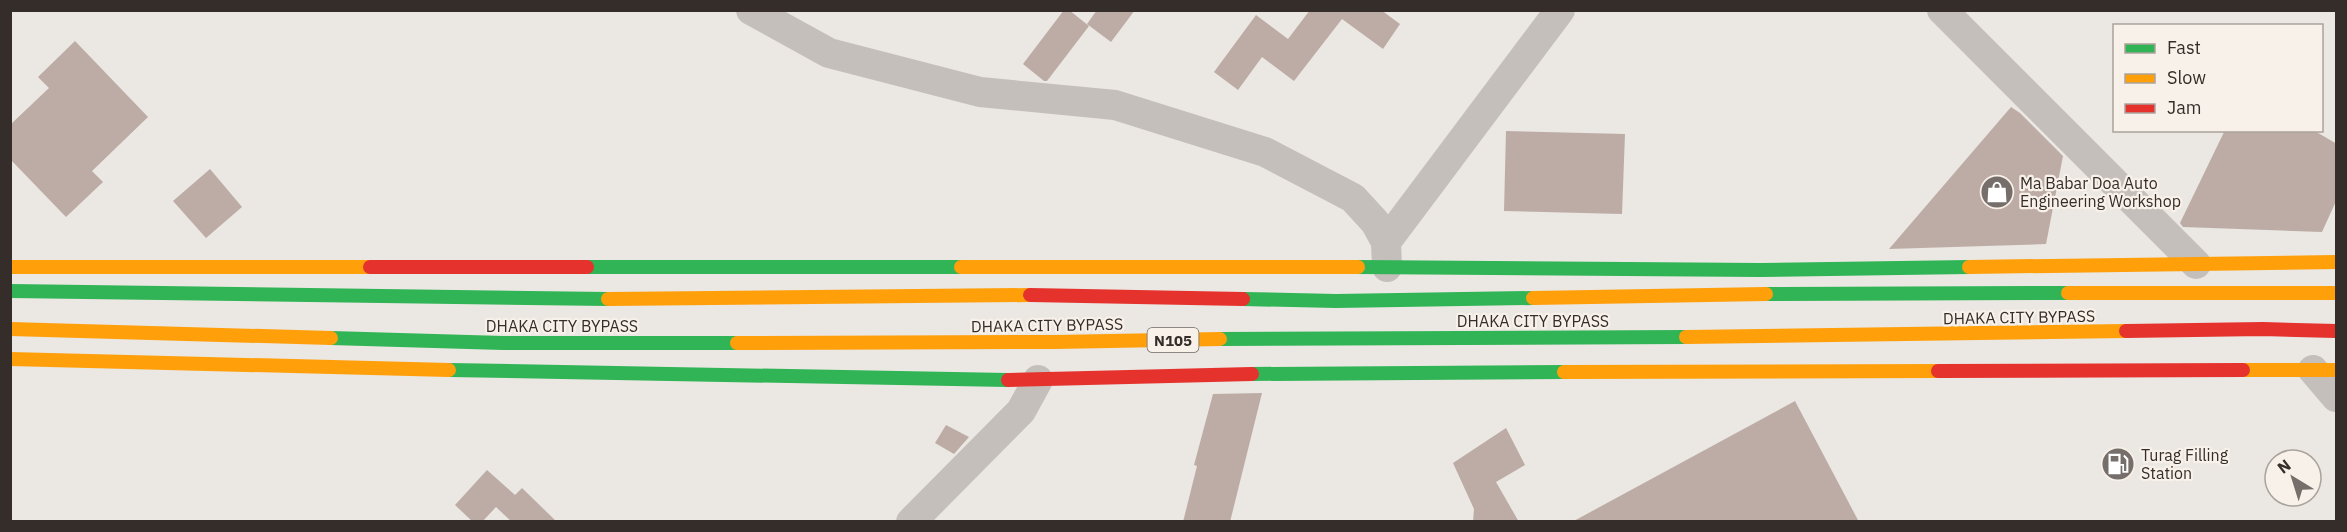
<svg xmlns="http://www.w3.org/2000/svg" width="2347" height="532" font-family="'IBM Plex Sans',sans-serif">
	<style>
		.building { fill: #bdaca6 }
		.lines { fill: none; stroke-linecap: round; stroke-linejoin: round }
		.street { stroke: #c4bfbb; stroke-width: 30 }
		.fast { stroke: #30b455; stroke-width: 14 }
		.slow { stroke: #ff9f0a; stroke-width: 14 }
		.jam { stroke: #e5322d; stroke-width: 14 }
		.labels { text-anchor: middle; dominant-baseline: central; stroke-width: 4.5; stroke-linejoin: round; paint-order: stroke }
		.shield { fill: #f8f1e9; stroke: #706863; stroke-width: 1.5 }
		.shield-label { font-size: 15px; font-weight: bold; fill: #352d29 }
		.poi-label { font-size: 16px; fill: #352d29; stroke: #f8f1e9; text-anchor: start }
		.street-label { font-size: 16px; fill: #352d29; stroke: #f8f1e9 }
	</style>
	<rect width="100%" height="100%" fill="#ebe7e2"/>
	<g class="building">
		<path d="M 1064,10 L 1069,10 L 1089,26 L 1047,81 L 1044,81 L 1023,64 Z"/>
		<path d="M 1097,10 L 1135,10 L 1111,42 L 1087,24 Z"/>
		<path d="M 1310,10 L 1381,10 L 1400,24 L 1383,49 L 1342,19 L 1294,81 L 1262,57 L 1238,90 L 1214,72 L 1256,15 L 1288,39 Z"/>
		<path d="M 75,41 L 148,117 L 92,171 L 103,182 L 66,217 L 10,159 L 10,125 L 49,88 L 38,77 Z"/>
		<path d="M 2011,107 L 2020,113 L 2063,156 L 2046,244 L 1889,249 Z"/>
		<path d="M 2225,130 L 2313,130 L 2337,144 L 2337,199 L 2322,232 L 2183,227 L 2180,223 Z"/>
		<path d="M 1506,131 L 1625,134 L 1622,214 L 1504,211 Z"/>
		<path d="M 210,169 L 242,207 L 206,238 L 173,201 Z"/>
		<path d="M 1262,393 L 1230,522 L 1183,522 L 1197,466 L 1194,465 L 1213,394 Z"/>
		<path d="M 1795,401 L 1859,522 L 1572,522 Z"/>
		<path d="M 946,425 L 969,437 L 954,454 L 935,443 Z"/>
		<path d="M 1506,428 L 1525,465 L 1496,482 L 1519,522 L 1473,522 L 1474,509 L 1453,463 Z"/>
		<path d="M 487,470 L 515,495 L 522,488 L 557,522 L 512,522 L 496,507 L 482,522 L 473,522 L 455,505 Z"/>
	</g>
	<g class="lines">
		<g class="street">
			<path d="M 751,10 L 829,53 L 980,92 L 1115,105 L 1265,152 L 1353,198 L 1375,222 L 1386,242 L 1387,267"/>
			<path d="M 1942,10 L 2196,264"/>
			<path d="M 1386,242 L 1560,10"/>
			<path d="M 2313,370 L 2336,397"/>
			<path d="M 911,522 L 1021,411 L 1038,380"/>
		</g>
		<g class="fast">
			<path d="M 587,267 L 961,267"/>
			<path d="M 1358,267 L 1761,270 L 1969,267"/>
			<path d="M 10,291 L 608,299"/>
			<path d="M 1766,294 L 2068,293"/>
			<path d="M 1243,299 L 1336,301 L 1533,298"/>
			<path d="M 331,338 L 503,343 L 737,343"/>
			<path d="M 1220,339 L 1686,337"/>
			<path d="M 449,370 L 1008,380"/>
			<path d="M 1252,374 L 1564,372"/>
		</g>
		<g class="slow">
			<path d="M 10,267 L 370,267"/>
			<path d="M 961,267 L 1358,267"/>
			<path d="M 1969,267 L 2336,262"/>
			<path d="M 2068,293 L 2336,293"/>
			<path d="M 1533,298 L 1766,294"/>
			<path d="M 608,299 L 1030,295"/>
			<path d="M 10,329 L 331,338"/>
			<path d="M 1686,337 L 2126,331"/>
			<path d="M 737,343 L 1055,342 L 1220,339"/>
			<path d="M 10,359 L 449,370"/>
			<path d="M 2243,370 L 2336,370"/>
			<path d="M 1564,372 L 1938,371"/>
		</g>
		<g class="jam">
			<path d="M 370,267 L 587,267"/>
			<path d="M 1030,295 L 1243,299"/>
			<path d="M 2126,331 L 2263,329 L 2336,331"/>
			<path d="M 1938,371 L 2243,370"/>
			<path d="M 1008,380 L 1252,374"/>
		</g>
	</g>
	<defs>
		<symbol id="shop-disc" viewBox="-11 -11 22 22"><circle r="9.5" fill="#756e6a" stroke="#f8f1e9"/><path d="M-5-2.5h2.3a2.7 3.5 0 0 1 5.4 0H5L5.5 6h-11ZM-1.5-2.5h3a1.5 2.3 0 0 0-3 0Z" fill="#fff"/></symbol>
		<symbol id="fuel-disc" viewBox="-11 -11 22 22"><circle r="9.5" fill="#756e6a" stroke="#f8f1e9"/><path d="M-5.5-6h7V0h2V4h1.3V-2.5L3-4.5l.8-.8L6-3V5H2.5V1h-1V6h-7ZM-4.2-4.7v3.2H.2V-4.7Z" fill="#fff"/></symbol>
	</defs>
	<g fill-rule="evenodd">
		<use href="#shop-disc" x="1978" y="173" width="38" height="38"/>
		<use href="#fuel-disc" x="2099" y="445" width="38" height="38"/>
	</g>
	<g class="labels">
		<rect class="shield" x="1147.5" y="328" width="51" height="24" rx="4.5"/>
		<g class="shield-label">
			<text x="1173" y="340">N105</text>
		</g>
		<g class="poi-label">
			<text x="2020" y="183">Ma Babar Doa Auto<tspan x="2020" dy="18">Engineering Workshop</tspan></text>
			<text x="2141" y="455">Turag Filling<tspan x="2141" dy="18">Station</tspan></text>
		</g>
		<g class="street-label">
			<text transform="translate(2019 317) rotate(-1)">DHAKA CITY BYPASS</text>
			<text x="1533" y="321">DHAKA CITY BYPASS</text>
			<text transform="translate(1047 325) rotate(-1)">DHAKA CITY BYPASS</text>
			<text x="562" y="326">DHAKA CITY BYPASS</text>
		</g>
	</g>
	<rect width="2347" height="532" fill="none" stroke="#352d29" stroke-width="24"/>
	<rect x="2113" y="24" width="210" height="108" fill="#f8f1e9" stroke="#aaa39c" stroke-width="1.5"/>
	<rect x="2125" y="44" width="30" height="9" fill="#30b455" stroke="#aaa39c" stroke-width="1.5"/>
	<text x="2167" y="54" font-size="18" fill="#352d29">Fast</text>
	<rect x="2125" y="74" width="30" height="9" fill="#ff9f0a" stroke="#aaa39c" stroke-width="1.5"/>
	<text x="2167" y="84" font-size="18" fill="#352d29">Slow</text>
	<rect x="2125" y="104" width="30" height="9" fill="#e5322d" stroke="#aaa39c" stroke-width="1.5"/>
	<text x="2167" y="114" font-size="18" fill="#352d29">Jam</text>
	<g transform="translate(2293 478) rotate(322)"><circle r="28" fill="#f8f1e9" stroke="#aaa39c" stroke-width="1.5"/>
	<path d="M0-4.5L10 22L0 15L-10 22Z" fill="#756e6a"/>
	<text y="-9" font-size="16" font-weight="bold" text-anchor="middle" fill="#352d29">N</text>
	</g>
</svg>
